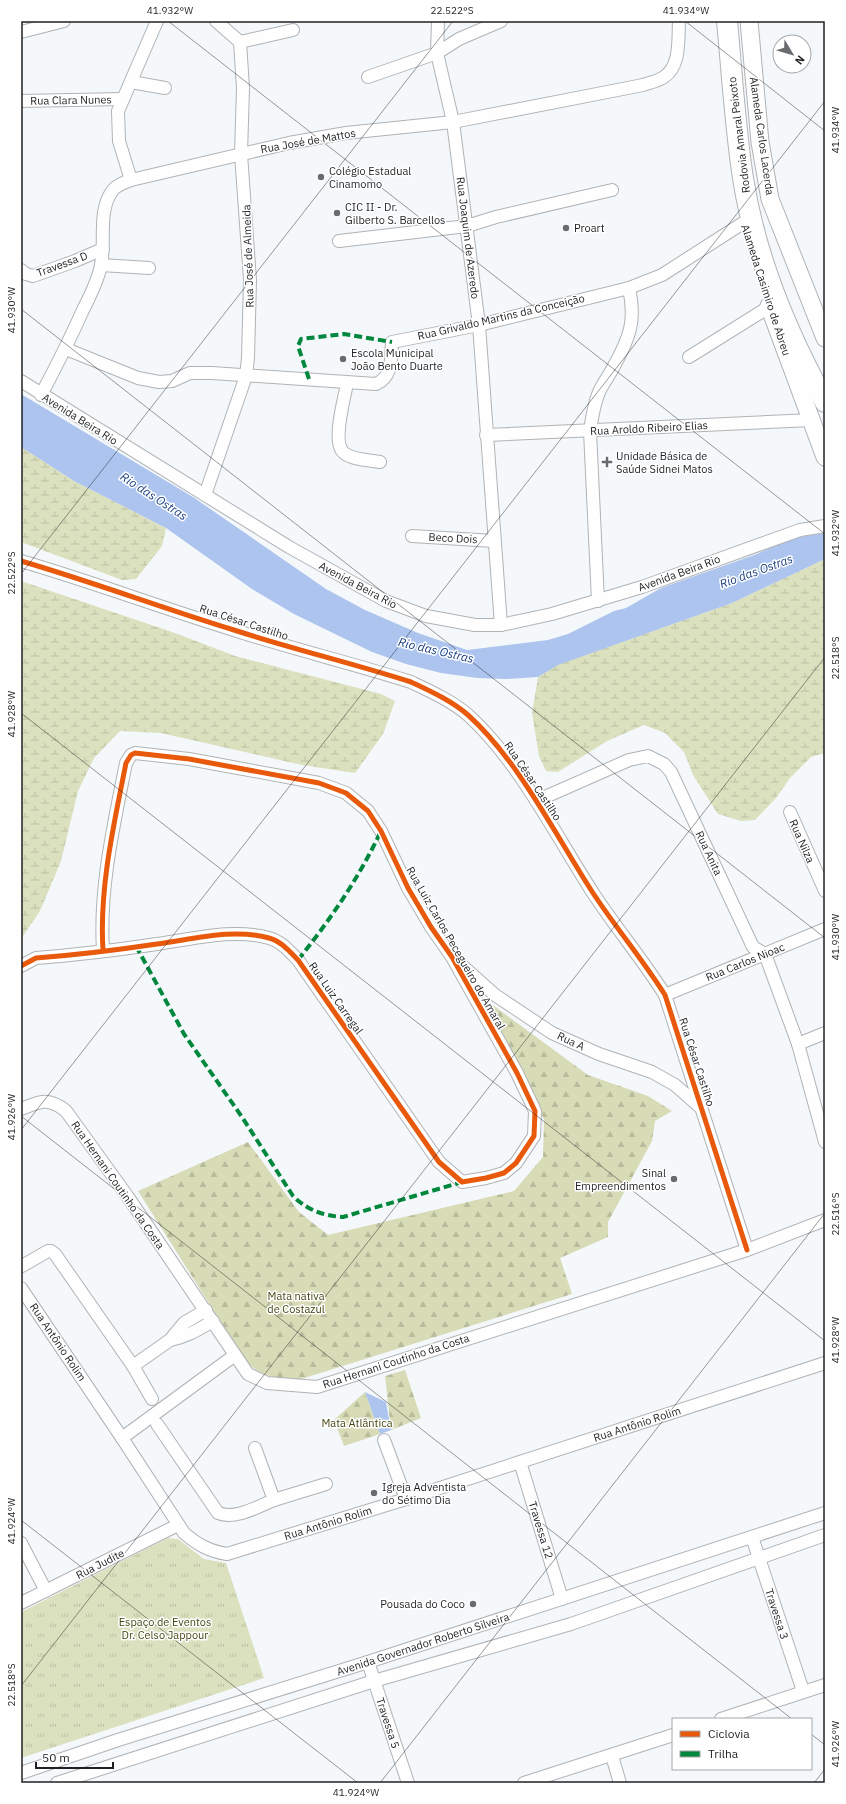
<svg xmlns="http://www.w3.org/2000/svg" width="846" height="1804" font-family="'IBM Plex Sans',sans-serif">
	<style>
		.grass { fill: url(#grass-tufts) }
		.forest { fill: url(#forest-firs) }
		.wetland { fill: url(#wetland-marsh) }
		.water { fill: #acc4ee }
		.lines { fill: none; stroke-linecap: round; stroke-linejoin: round }
		.minor-casing { stroke: #b0b3b6; stroke-width: 14 }
		.secondary-casing { stroke: #b0b3b6; stroke-width: 19 }
		.trunk-casing { stroke: #b0b3b6; stroke-width: 22 }
		.minor { stroke: #fefefe; stroke-width: 12 }
		.secondary { stroke: #fefefe; stroke-width: 17 }
		.trunk { stroke: #fefefe; stroke-width: 20 }
		.quiet { stroke: #00873e; stroke-width: 4; stroke-dasharray: 8 4; stroke-linecap: butt }
		.cycleway-casing { stroke: #fff; stroke-width: 8 }
		.cycleway { stroke: #e8590c; stroke-width: 5 }
		.ticks { fill: none; stroke: #1e2023; stroke-width: 1; stroke-opacity: 0.45 }
		.poi-dot { fill: #696c6f; stroke: #fff; stroke-width: 1.5 }
		.labels { text-anchor: middle; dominant-baseline: central; stroke-width: 3; stroke-linejoin: round; paint-order: stroke }
		.street-label { font-size: 11px; fill: #1e2023; stroke: #fff }
		.poi-label { font-size: 11px; fill: #1e2023; stroke: #fff; text-anchor: start }
		.park-label { font-size: 11px; fill: #444712; stroke: #fff }
		.water-label { font-size: 12px; font-style: italic; fill: #163d80; stroke: #fff }
		.neatline { fill: none; stroke: #1e2023; stroke-width: 1.5 }
		.ticks-label { font-size: 10px; text-anchor: middle; fill: #1e2023 }
	</style>
	<defs>
		<pattern id="grass-tufts" width="24" height="20" patternUnits="userSpaceOnUse"><rect width="24" height="20" fill="#dbe0be"/><path d="M3 7l-1-3M5 7V3M7 7l1-3M15 17l-1-3M17 17v-4M19 17l1-3" fill="none" stroke="#bcc0a3"/></pattern>
		<pattern id="forest-firs" width="22" height="20" patternUnits="userSpaceOnUse"><rect width="22" height="20" fill="#d7dbb6"/><path d="M5 1l3.5 6h-7zM16 11l3.5 6h-7z" fill="#b8bc9c"/></pattern>
		<pattern id="wetland-marsh" width="20" height="14" patternUnits="userSpaceOnUse"><rect width="20" height="14" fill="#dbe0be"/><path d="M1 5h8M5 5V1M11 12h8M15 12V8" fill="none" stroke="#bcc0a3"/></pattern>
	</defs>
	<rect width="100%" height="100%" fill="#f5f8fb"/>
	<path class="grass" d="M 168,1538 L 178,1539 L 204,1559 L 226,1563 L 264,1678 L 21,1758 L 21,1612 Z"/>
	<g class="forest">
		<path d="M 490,1003 L 588,1075 L 648,1096 L 672,1111 L 655,1121 L 652,1141 L 608,1222 L 608,1237 L 560,1258 L 572,1294 L 298,1380 C 271,1377 258,1378 241,1354 L 138,1191 L 248,1142 L 299,1212 L 328,1235 L 514,1191 L 543,1157 L 544,1119 L 483,1004 Z"/>
		<path d="M 405,1370 L 421,1418 L 391,1430 L 385,1376 Z"/>
		<path d="M 365,1392 L 380,1434 L 344,1446 L 334,1420 Z"/>
	</g>
	<g class="wetland">
		<path d="M 21,447 L 74,481 L 166,528 L 162,546 L 136,579 L 122,580 L 21,542 Z"/>
		<path d="M 825,559 L 825,753 L 811,757 L 790,778 L 776,798 L 755,820 L 741,821 L 718,814 L 693,775 L 684,752 L 665,733 L 644,725 L 607,741 L 558,772 L 546,771 L 539,756 L 532,713 L 538,677 L 557,665 L 732,603 Z"/>
		<path d="M 21,581 L 175,633 L 235,656 L 381,694 L 395,701 L 383,734 L 355,773 L 302,765 L 161,733 L 120,731 L 94,758 L 78,791 L 61,861 L 40,911 L 21,939 Z"/>
	</g>
	<g class="water">
		<path d="M 21,394 L 193,497 L 326,589 L 365,610 L 418,633 L 467,650 L 548,640 L 568,634 L 614,611 L 626,608 L 661,588 L 757,554 L 792,538 L 825,533 L 825,559 L 732,603 L 558,665 L 538,677 L 506,679 L 477,678 L 441,673 L 406,664 L 372,652 L 294,614 L 252,589 L 166,528 L 74,481 L 21,447 Z"/>
		<path d="M 365,1392 L 386,1402 L 391,1430 L 380,1434 Z"/>
	</g>
	<g class="lines">
		<defs>
			<g id="minor">
				<path d="M 438,21 L 437,53 L 453,122 L 479,325 L 501,625"/>
				<path d="M 21,32 L 64,21"/>
				<path d="M 240,42 L 293,30"/>
				<path d="M 368,77 L 437,53 L 459,39 L 501,21"/>
				<path d="M 131,82 L 165,88"/>
				<path d="M 21,101 L 122,99"/>
				<path d="M 131,180 L 119,141 L 118,111 L 157,21"/>
				<path d="M 339,241 L 467,226 L 496,217 L 612,190"/>
				<path d="M 101,265 L 149,268"/>
				<path d="M 21,270 L 26,274 L 33,276 L 75,261 L 103,249"/>
				<path d="M 66,349 L 138,378 L 159,382 L 172,381 L 190,373 L 212,373 L 376,384 C 393,377 391,358 392,342 L 479,325 L 629,288 L 662,275 L 743,223"/>
				<path d="M 689,357 L 769,307"/>
				<path d="M 21,381 L 289,547 L 386,601 L 426,616 L 475,625 L 501,625 L 552,614 L 642,587 L 800,530 L 825,526"/>
				<path d="M 347,383 C 345,397 331,443 344,453 C 353,460 369,460 380,462"/>
				<path d="M 41,395 C 56,367 70,339 83,310 C 90,296 98,281 101,265 C 106,242 97,210 113,190 C 117,185 125,182 131,180 L 289,143 L 346,133 L 453,122 L 643,85 C 649,83 658,81 664,77 C 681,66 678,39 679,21"/>
				<path d="M 486,435 L 812,420"/>
				<path d="M 205,495 L 246,376 L 248,358 L 250,280 L 241,154 L 243,88 L 240,42 L 216,21"/>
				<path d="M 412,536 L 494,541"/>
				<path d="M 21,561 C 93,582 162,608 234,630 C 292,649 352,663 411,682 C 430,691 452,701 468,715 C 519,761 556,836 593,893 C 616,928 643,960 665,995 L 747,1250"/>
				<path d="M 598,601 L 590,431 C 592,418 594,402 600,390 C 604,382 610,374 614,366 C 630,337 636,321 629,288"/>
				<path d="M 536,801 L 629,760 L 648,756 L 664,764 L 671,772 L 753,947 L 765,954 L 798,1044 L 825,1142"/>
				<path d="M 790,812 L 825,891"/>
				<path d="M 458,962 L 495,995 L 552,1033 L 599,1054 L 652,1072 L 675,1085 L 700,1107"/>
				<path d="M 21,966 L 36,958 C 76,955 117,950 157,944 C 194,939 233,928 269,938 C 281,941 290,952 298,960 L 439,1162 L 462,1182 L 486,1178 L 504,1173 L 516,1163 L 534,1136 L 535,1111 L 517,1073 L 452,957 L 431,927 L 408,888 L 381,831 L 368,811 L 346,793 L 319,783 L 189,759 L 135,753 L 131,755 L 126,763 C 114,824 99,888 103,950"/>
				<path d="M 665,995 L 825,929"/>
				<path d="M 798,1044 L 825,1033"/>
				<path d="M 21,1109 C 40,1101 49,1097 66,1111 L 128,1197 L 248,1374 L 267,1383 L 317,1387 L 747,1250 L 825,1220"/>
				<path d="M 22,1266 L 48,1251 L 51,1251 L 55,1254 L 133,1366 L 152,1399"/>
				<path d="M 21,1288 L 122,1438 L 184,1533 C 198,1545 209,1551 227,1554 L 406,1499 L 825,1363"/>
				<path d="M 170,1340 C 187,1337 199,1329 213,1321"/>
				<path d="M 133,1366 L 170,1340 L 184,1323 L 206,1310"/>
				<path d="M 157,1424 L 218,1513 C 235,1520 257,1507 274,1500 L 255,1448"/>
				<path d="M 122,1438 L 235,1355"/>
				<path d="M 384,1440 L 406,1499"/>
				<path d="M 520,1462 L 562,1599"/>
				<path d="M 274,1500 L 326,1484"/>
				<path d="M 752,1537 L 803,1691"/>
				<path d="M 21,1543 L 46,1591"/>
				<path d="M 21,1603 L 178,1525"/>
				<path d="M 368,1662 L 408,1783"/>
				<path d="M 721,1719 L 825,1685"/>
				<path d="M 612,1756 L 620,1783"/>
				<path d="M 21,1773 L 118,1740 L 368,1662 L 825,1513"/>
				<path d="M 57,1783 L 374,1681 L 571,1624 L 825,1535"/>
				<path d="M 524,1783 L 673,1735"/>
			</g>
			<g id="secondary">
				<path d="M 749,21 L 760,142 L 770,199 L 825,338"/>
				<path d="M 769,306 L 825,457"/>
			</g>
			<path id="trunk" d="M 727,21 C 732,73 735,126 743,178 C 755,256 787,333 825,402"/>
		</defs>
		<use href="#minor" class="minor-casing"/>
		<use href="#secondary" class="secondary-casing"/>
		<use href="#trunk" class="trunk-casing"/>
		<use href="#minor" class="minor"/>
		<use href="#secondary" class="secondary"/>
		<use href="#trunk" class="trunk"/>
		<g class="quiet">
			<path d="M 309,379 L 298,346 L 301,339 L 344,334 L 392,342"/>
			<path d="M 136,946 L 184,1034 L 242,1117 L 293,1196 C 307,1210 324,1216 343,1217 L 462,1182"/>
			<path d="M 298,960 C 330,920 359,878 381,831"/>
		</g>
		<defs>
			<g id="cycleway">
				<path d="M 21,561 C 93,582 162,608 234,630 C 292,649 352,663 411,682 C 430,691 452,701 468,715 C 519,761 556,836 593,893 C 616,928 643,960 665,995 L 747,1250"/>
				<path d="M 21,966 L 36,958 C 76,955 117,950 157,944 C 194,939 233,928 269,938 C 281,941 290,952 298,960 L 439,1162 L 462,1182 L 486,1178 L 504,1173 L 516,1163 L 534,1136 L 535,1111 L 517,1073 L 452,957 L 431,927 L 408,888 L 381,831 L 368,811 L 346,793 L 319,783 L 189,759 L 135,753 L 131,755 L 126,763 C 114,824 99,888 103,950"/>
			</g>
		</defs>
		<use href="#cycleway" class="cycleway-casing"/>
		<use href="#cycleway" class="cycleway"/>
	</g>
	<path class="ticks" d="M 168,21 L 825,534M 685,21 L 825,131M 21,309 L 825,938M 21,574 L 453,21M 21,713 L 825,1341M 21,1116 L 792,1719M 21,1130 L 825,101M 21,1520 L 358,1783M 21,1686 L 825,657M 811,1734 L 825,1745M 380,1783 L 825,1213M 814,1783 L 825,1769"/>
	<g class="poi-dot">
		<circle cx="321" cy="177" r="4"/>
		<circle cx="337" cy="213" r="4"/>
		<circle cx="566" cy="228" r="4"/>
		<circle cx="343" cy="359" r="4"/>
		<path d="M605 456h4v4h4v4h-4v4h-4v-4h-4v-4h4z"/>
		<circle cx="674" cy="1179" r="4"/>
		<circle cx="374" cy="1493" r="4"/>
		<circle cx="473" cy="1604" r="4"/>
	</g>
	<g class="labels">
		<g class="street-label">
			<text transform="translate(71 100) rotate(-1)">Rua Clara Nunes</text>
			<text transform="translate(739 135) rotate(-97)">Rodovia Amaral Peixoto</text>
			<text transform="translate(762 136) rotate(82)">Alameda Carlos Lacerda</text>
			<text transform="translate(308 141) rotate(-10)">Rua José de Mattos</text>
			<text transform="translate(468 238) rotate(83)">Rua Joaquim de Azeredo</text>
			<text transform="translate(248 256) rotate(-92)">Rua José de Almeida</text>
			<text transform="translate(62 264) rotate(-20)">Travessa D</text>
			<text transform="translate(766 290) rotate(72)">Alameda Casimiro de Abreu</text>
			<text transform="translate(501 317) rotate(-13)">Rua Grivaldo Martins da Conceição</text>
			<text transform="translate(80 419) rotate(32)">Avenida Beira Rio</text>
			<text transform="translate(649 428) rotate(-3)">Rua Aroldo Ribeiro Elias</text>
			<text transform="translate(453 538) rotate(3)">Beco Dois</text>
			<text transform="translate(679 573) rotate(-20)">Avenida Beira Rio</text>
			<text transform="translate(358 585) rotate(28)">Avenida Beira Rio</text>
			<text transform="translate(244 622) rotate(18)">Rua César Castilho</text>
			<text transform="translate(533 781) rotate(56)">Rua César Castilho</text>
			<text transform="translate(802 841) rotate(66)">Rua Nilza</text>
			<text transform="translate(709 853) rotate(65)">Rua Anita</text>
			<text transform="translate(456 948) rotate(60)">Rua Luiz Carlos Pecegueiro do Amaral</text>
			<text transform="translate(745 962) rotate(-22)">Rua Carlos Nioac</text>
			<text transform="translate(336 998) rotate(55)">Rua Luiz Carregal</text>
			<text transform="translate(571 1041) rotate(25)">Rua A</text>
			<text transform="translate(697 1062) rotate(72)">Rua César Castilho</text>
			<text transform="translate(118 1185) rotate(55)">Rua Hernani Coutinho da Costa</text>
			<text transform="translate(58 1342) rotate(56)">Rua Antônio Rolim</text>
			<text transform="translate(396 1361) rotate(-18)">Rua Hernani Coutinho da Costa</text>
			<text transform="translate(637 1424) rotate(-18)">Rua Antônio Rolim</text>
			<text transform="translate(328 1523) rotate(-17)">Rua Antônio Rolim</text>
			<text transform="translate(541 1530) rotate(73)">Travessa 12</text>
			<text transform="translate(100 1564) rotate(-27)">Rua Judite</text>
			<text transform="translate(777 1614) rotate(72)">Travessa 3</text>
			<text transform="translate(423 1644) rotate(-18)">Avenida Governador Roberto Silveira</text>
			<text transform="translate(388 1723) rotate(72)">Travessa 5</text>
		</g>
		<g class="poi-label">
			<text x="329" y="171">Colégio Estadual<tspan x="329" dy="13">Cinamomo</tspan></text>
			<text x="345" y="207">CIC II - Dr.<tspan x="345" dy="13">Gilberto S. Barcellos</tspan></text>
			<text x="574" y="228">Proart</text>
			<text x="351" y="353">Escola Municipal<tspan x="351" dy="13">João Bento Duarte</tspan></text>
			<text x="616" y="456">Unidade Básica de<tspan x="616" dy="13">Saúde Sidnei Matos</tspan></text>
			<text x="666" y="1173" text-anchor="end">Sinal<tspan x="666" dy="13">Empreendimentos</tspan></text>
			<text x="382" y="1487">Igreja Adventista<tspan x="382" dy="13">do Sétimo Dia</tspan></text>
			<text x="465" y="1604" text-anchor="end">Pousada do Coco</text>
		</g>
		<g class="park-label">
			<text x="296" y="1296">Mata nativa<tspan x="296" dy="13">de Costazul</tspan></text>
			<text x="357" y="1423">Mata Atlântica</text>
			<text x="165" y="1622">Espaço de Eventos<tspan x="165" dy="13">Dr. Celso Jappour</tspan></text>
		</g>
		<g class="water-label">
			<text transform="translate(154 496) rotate(33)">Rio das Ostras</text>
			<text transform="translate(756 571) rotate(-20)">Rio das Ostras</text>
			<text transform="translate(436 650) rotate(13)">Rio das Ostras</text>
		</g>
	</g>
	<rect width="846" height="1804" fill="none" stroke="#ffffff" stroke-width="44"/>
	<rect x="672" y="1718" width="140" height="52" fill="#ffffff" stroke="#a5a6a7"/>
	<rect x="680" y="1731" width="20" height="6" fill="#e8590c" stroke="#a5a6a7"/>
	<text x="708" y="1738" font-size="12" fill="#1e2023">Ciclovia</text>
	<rect x="680" y="1751" width="20" height="6" fill="#00873e" stroke="#a5a6a7"/>
	<text x="708" y="1758" font-size="12" fill="#1e2023">Trilha</text>
	<g transform="translate(792 54) rotate(128)"><circle r="19" fill="#ffffff" stroke="#a5a6a7"/>
	<path d="M0-3L7 15L0 10L-7 15Z" fill="#696c6f"/>
	<text y="-6" font-size="11" font-weight="bold" text-anchor="middle" fill="#1e2023">N</text>
	</g>
	<path d="M36 1762v6h77v-6" fill="none" stroke="#1e2023" stroke-width="2"/>
	<text x="42" y="1762" font-size="12" fill="#1e2023" stroke="#ffffff" stroke-width="3" paint-order="stroke">50 m</text>
	<rect x="22" y="22" width="802" height="1760" class="neatline"/>
	<g class="ticks-label">
		<text x="170" y="14">41.932°W</text>
		<text x="452" y="14">22.522°S</text>
		<text x="686" y="14">41.934°W</text>
		<text transform="translate(835 130) rotate(-90)" y="4">41.934°W</text>
		<text transform="translate(11 310) rotate(-90)" y="4">41.930°W</text>
		<text transform="translate(835 533) rotate(-90)" y="4">41.932°W</text>
		<text transform="translate(11 573) rotate(-90)" y="4">22.522°S</text>
		<text transform="translate(835 658) rotate(-90)" y="4">22.518°S</text>
		<text transform="translate(11 714) rotate(-90)" y="4">41.928°W</text>
		<text transform="translate(835 937) rotate(-90)" y="4">41.930°W</text>
		<text transform="translate(11 1117) rotate(-90)" y="4">41.926°W</text>
		<text transform="translate(835 1214) rotate(-90)" y="4">22.516°S</text>
		<text transform="translate(835 1340) rotate(-90)" y="4">41.928°W</text>
		<text transform="translate(11 1521) rotate(-90)" y="4">41.924°W</text>
		<text transform="translate(11 1685) rotate(-90)" y="4">22.518°S</text>
		<text transform="translate(835 1744) rotate(-90)" y="4">41.926°W</text>
		<text x="356" y="1796">41.924°W</text>
	</g>
</svg>
